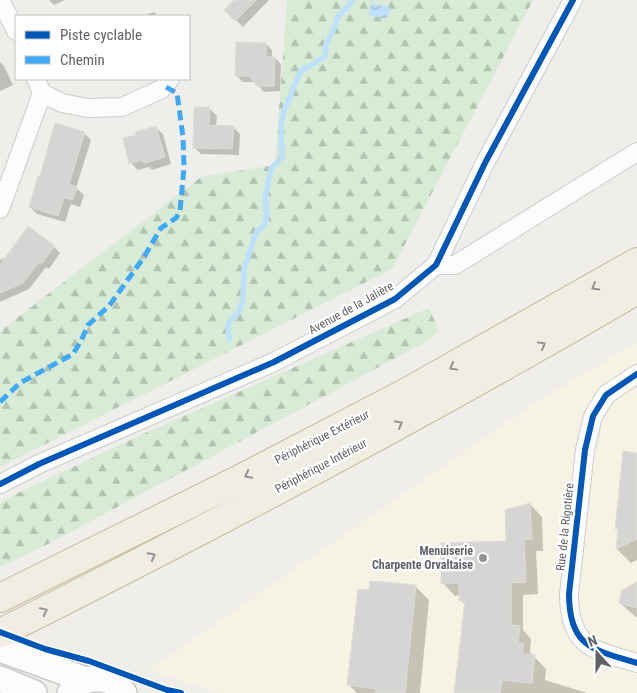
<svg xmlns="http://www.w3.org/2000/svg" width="637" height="693" font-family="'Roboto Condensed',sans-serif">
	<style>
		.commercial { fill: #f7f3e4 }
		.forest { fill: url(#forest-firs) }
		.water { fill: url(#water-waves) }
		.shadow { fill: #0003 }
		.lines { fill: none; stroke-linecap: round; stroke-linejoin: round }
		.stream { stroke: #bfe0f9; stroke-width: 5.5 }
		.building { fill: #d6d5d3; stroke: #deddd9 }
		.street-casing { stroke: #cbcccc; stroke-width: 20 }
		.secondary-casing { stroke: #cacacb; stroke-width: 28 }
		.highway-casing { stroke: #c8b996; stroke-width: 30 }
		.street { stroke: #fdfcfc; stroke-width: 18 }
		.secondary { stroke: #fdfcfc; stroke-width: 25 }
		.highway { stroke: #f0ede3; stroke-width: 28 }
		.quiet { stroke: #3fa9f5; stroke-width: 5; stroke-dasharray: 10 5; stroke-linecap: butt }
		.cycleway-casing { stroke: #fff; stroke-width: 9 }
		.cycleway { stroke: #0057b8; stroke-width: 6 }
		.oneway { stroke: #929393 }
		.poi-dot { fill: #919496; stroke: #fff; stroke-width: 2 }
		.labels { text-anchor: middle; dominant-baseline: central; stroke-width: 4.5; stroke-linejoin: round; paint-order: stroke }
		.street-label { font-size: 12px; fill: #5f6368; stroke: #fff }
		.poi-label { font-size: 12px; font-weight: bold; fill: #5f6368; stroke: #fff; text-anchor: end }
	</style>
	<defs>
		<pattern id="forest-firs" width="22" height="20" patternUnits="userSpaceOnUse" patternTransform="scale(1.25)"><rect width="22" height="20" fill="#d8ebd6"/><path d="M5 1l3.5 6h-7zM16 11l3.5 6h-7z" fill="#b2c2b1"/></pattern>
		<pattern id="water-waves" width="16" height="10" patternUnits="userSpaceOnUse" patternTransform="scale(1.25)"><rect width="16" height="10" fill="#bfe0f9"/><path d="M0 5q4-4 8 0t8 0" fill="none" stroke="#9eb9cd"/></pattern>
	</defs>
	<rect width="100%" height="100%" fill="#efeeea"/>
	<path class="commercial" d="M 637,342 L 637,693 L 220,693 L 149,670 L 535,403 Z"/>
	<g class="forest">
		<path d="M 287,0 L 533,0 L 392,269 L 0,467 L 0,331 L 201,177 L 275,165 Z"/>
		<path d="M 429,308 L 439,331 L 422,344 L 48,544 L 0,567 L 0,503 L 18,493 L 143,434 Z"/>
	</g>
	<path class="water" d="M 372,3 L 392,8 L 386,19 L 368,15 Z"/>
	<g class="shadow">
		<path d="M 49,0 L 65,0 L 54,5 Z"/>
		<path d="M 236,0 L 269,0 L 243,27 L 226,10 Z"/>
		<path d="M 154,12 L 158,16 L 143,16 Z"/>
		<path d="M 266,44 L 272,50 L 272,58 L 275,58 L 281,64 L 280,91 L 264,92 L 255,82 L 243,82 L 237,76 Z"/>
		<path d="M 0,62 L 4,66 L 13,85 L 0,91 Z"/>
		<path d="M 210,109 L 217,116 L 216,127 L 233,127 L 240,134 L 239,155 L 201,154 L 194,147 Z"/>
		<path d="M 155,127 L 163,134 L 171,164 L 152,170 L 149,167 L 138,170 L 131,163 L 137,136 Z"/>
		<path d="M 84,133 L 91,140 L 76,188 L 84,195 L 80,207 L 71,204 L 65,222 L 37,214 L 30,207 L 41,178 Z"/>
		<path d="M 54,247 L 60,253 L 49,269 L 46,267 L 29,289 L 0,302 L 0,260 L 9,256 Z"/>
		<path d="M 637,455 L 637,560 L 631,563 L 617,549 L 619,530 L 617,528 Z"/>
		<path d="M 530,504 L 542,517 L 543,551 L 536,551 L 538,594 L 523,595 L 523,630 L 531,639 L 530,652 L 546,669 L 545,680 L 587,693 L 455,693 L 465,605 L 461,600 L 460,595 L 455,596 L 443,583 L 508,543 Z"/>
		<path d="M 637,584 L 637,618 L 620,603 Z"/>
		<path d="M 416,587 L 429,600 L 420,693 L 357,693 L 349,685 L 370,592 Z"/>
	</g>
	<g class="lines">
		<path class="stream" d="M 229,339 L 228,324 L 240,310 L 243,297 L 244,269 L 256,233 L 265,224 L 267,214 L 265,198 L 271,169 L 282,157 L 281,125 L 284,111 L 301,70 L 305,69 L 325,56 L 326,44 L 334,29 L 338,16 L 348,7 L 352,0"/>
	</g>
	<g class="building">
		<path d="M 234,0 L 256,0 L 235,21 L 224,10 Z"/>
		<path d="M 236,42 L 266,43 L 266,57 L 275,57 L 274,86 L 257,86 L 249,76 L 235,76 Z"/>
		<path d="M 194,107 L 210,107 L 209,125 L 234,126 L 232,149 L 193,148 Z"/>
		<path d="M 55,123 L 85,132 L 69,184 L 77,187 L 73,200 L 64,198 L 58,216 L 29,207 L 38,176 L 40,176 Z"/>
		<path d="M 156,126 L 165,157 L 144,163 L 143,160 L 129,164 L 123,138 L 136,135 L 135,132 Z"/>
		<path d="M 28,226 L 55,246 L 42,263 L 39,262 L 23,283 L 0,293 L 0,265 Z"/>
		<path d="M 623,451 L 637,453 L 637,539 L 616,549 L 618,529 L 615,529 Z"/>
		<path d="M 530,503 L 532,539 L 524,539 L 526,582 L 511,583 L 511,625 L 520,626 L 518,643 L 524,644 L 522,654 L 535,655 L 532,683 L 502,680 L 500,693 L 454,693 L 465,601 L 459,601 L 459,583 L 441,584 L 441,543 L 506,541 L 505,510 Z"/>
		<path d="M 370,581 L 416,585 L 405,693 L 376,693 L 376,689 L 347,685 L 358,589 L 369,590 Z"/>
		<path d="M 637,582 L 637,608 L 619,603 L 622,590 Z"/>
	</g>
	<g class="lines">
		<defs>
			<g id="street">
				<path d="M 0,0 L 16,31"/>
				<path d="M 42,93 L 62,103 L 87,108 L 122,107 L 162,89 L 170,79"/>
				<path d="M 0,209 L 42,93 L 36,79"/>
				<path d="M 436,265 L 455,265 L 637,152"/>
				<path d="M 637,374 L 606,395 L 593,416 L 585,450 L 569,594 C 569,647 593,650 637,663"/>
				<path d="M 0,484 L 39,464 L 274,362 L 395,299 L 436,265 L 485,163 L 573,0"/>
			</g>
			<g id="secondary">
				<path d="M 0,649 L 86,680"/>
				<path d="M 0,679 L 34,693"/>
				<path d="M 70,693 C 84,674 111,674 124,693"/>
			</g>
			<g id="highway">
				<path d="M 0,598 L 242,478 L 409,391 L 637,262"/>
				<path d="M 0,633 C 216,525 429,412 637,290"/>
			</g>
		</defs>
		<use href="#street" class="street-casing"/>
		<use href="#secondary" class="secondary-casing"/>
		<use href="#highway" class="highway-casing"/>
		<use href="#street" class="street"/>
		<use href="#secondary" class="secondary"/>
		<use href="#highway" class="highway"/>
		<path class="quiet" d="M 0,402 L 20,383 L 73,354 L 81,341 L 88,325 L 109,306 L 144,257 L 161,228 L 176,218 L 180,211 L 184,167 L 183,137 L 177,93 L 164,86"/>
		<defs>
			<g id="cycleway">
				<path d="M 637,374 L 606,395 L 593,416 L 585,450 L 569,594 C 569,647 593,650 637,663"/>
				<path d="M 0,484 L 39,464 L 274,362 L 395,299 L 436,265 L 485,163 L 573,0"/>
				<path d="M 0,632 L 45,649 L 89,661 L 167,690 L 181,693"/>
			</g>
		</defs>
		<use href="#cycleway" class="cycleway-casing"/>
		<use href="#cycleway" class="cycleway"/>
	</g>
	<defs><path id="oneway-chevron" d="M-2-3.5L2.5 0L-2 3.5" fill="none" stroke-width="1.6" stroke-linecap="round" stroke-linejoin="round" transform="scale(1.25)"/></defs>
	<g class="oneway">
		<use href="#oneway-chevron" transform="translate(595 287) rotate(150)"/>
		<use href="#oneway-chevron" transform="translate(542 345) rotate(-29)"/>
		<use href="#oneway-chevron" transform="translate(453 367) rotate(151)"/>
		<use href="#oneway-chevron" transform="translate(399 424) rotate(-29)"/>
		<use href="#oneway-chevron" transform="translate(248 475) rotate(153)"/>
		<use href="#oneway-chevron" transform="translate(152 556) rotate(-28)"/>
		<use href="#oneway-chevron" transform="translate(44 611) rotate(-26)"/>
	</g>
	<circle class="poi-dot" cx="483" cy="558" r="5"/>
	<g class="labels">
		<g class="street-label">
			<text transform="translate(351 308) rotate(-29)">Avenue de la Jalière</text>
			<text transform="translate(322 437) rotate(-27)">Périphérique Extérieur</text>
			<text transform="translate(321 466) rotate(-28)">Périphérique Intérieur</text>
			<text transform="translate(565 527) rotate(-84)">Rue de la Rigotière</text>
		</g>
		<g class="poi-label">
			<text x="473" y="551">Menuiserie<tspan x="473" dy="14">Charpente Orvaltaise</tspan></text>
		</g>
	</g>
	<rect x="15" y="15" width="175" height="65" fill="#ffffff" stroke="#bfc1c3"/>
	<rect x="25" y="31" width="25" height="8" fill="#0057b8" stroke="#bfc1c3"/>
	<text x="60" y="40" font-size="15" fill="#5f6368">Piste cyclable</text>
	<rect x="25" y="56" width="25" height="8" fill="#3fa9f5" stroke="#bfc1c3"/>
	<text x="60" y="65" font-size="15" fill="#5f6368">Chemin</text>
	<g transform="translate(597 653) rotate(339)" stroke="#ffffff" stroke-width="4" paint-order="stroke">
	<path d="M0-4L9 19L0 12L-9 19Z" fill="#5f6368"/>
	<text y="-8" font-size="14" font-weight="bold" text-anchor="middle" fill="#5f6368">N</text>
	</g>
</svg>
